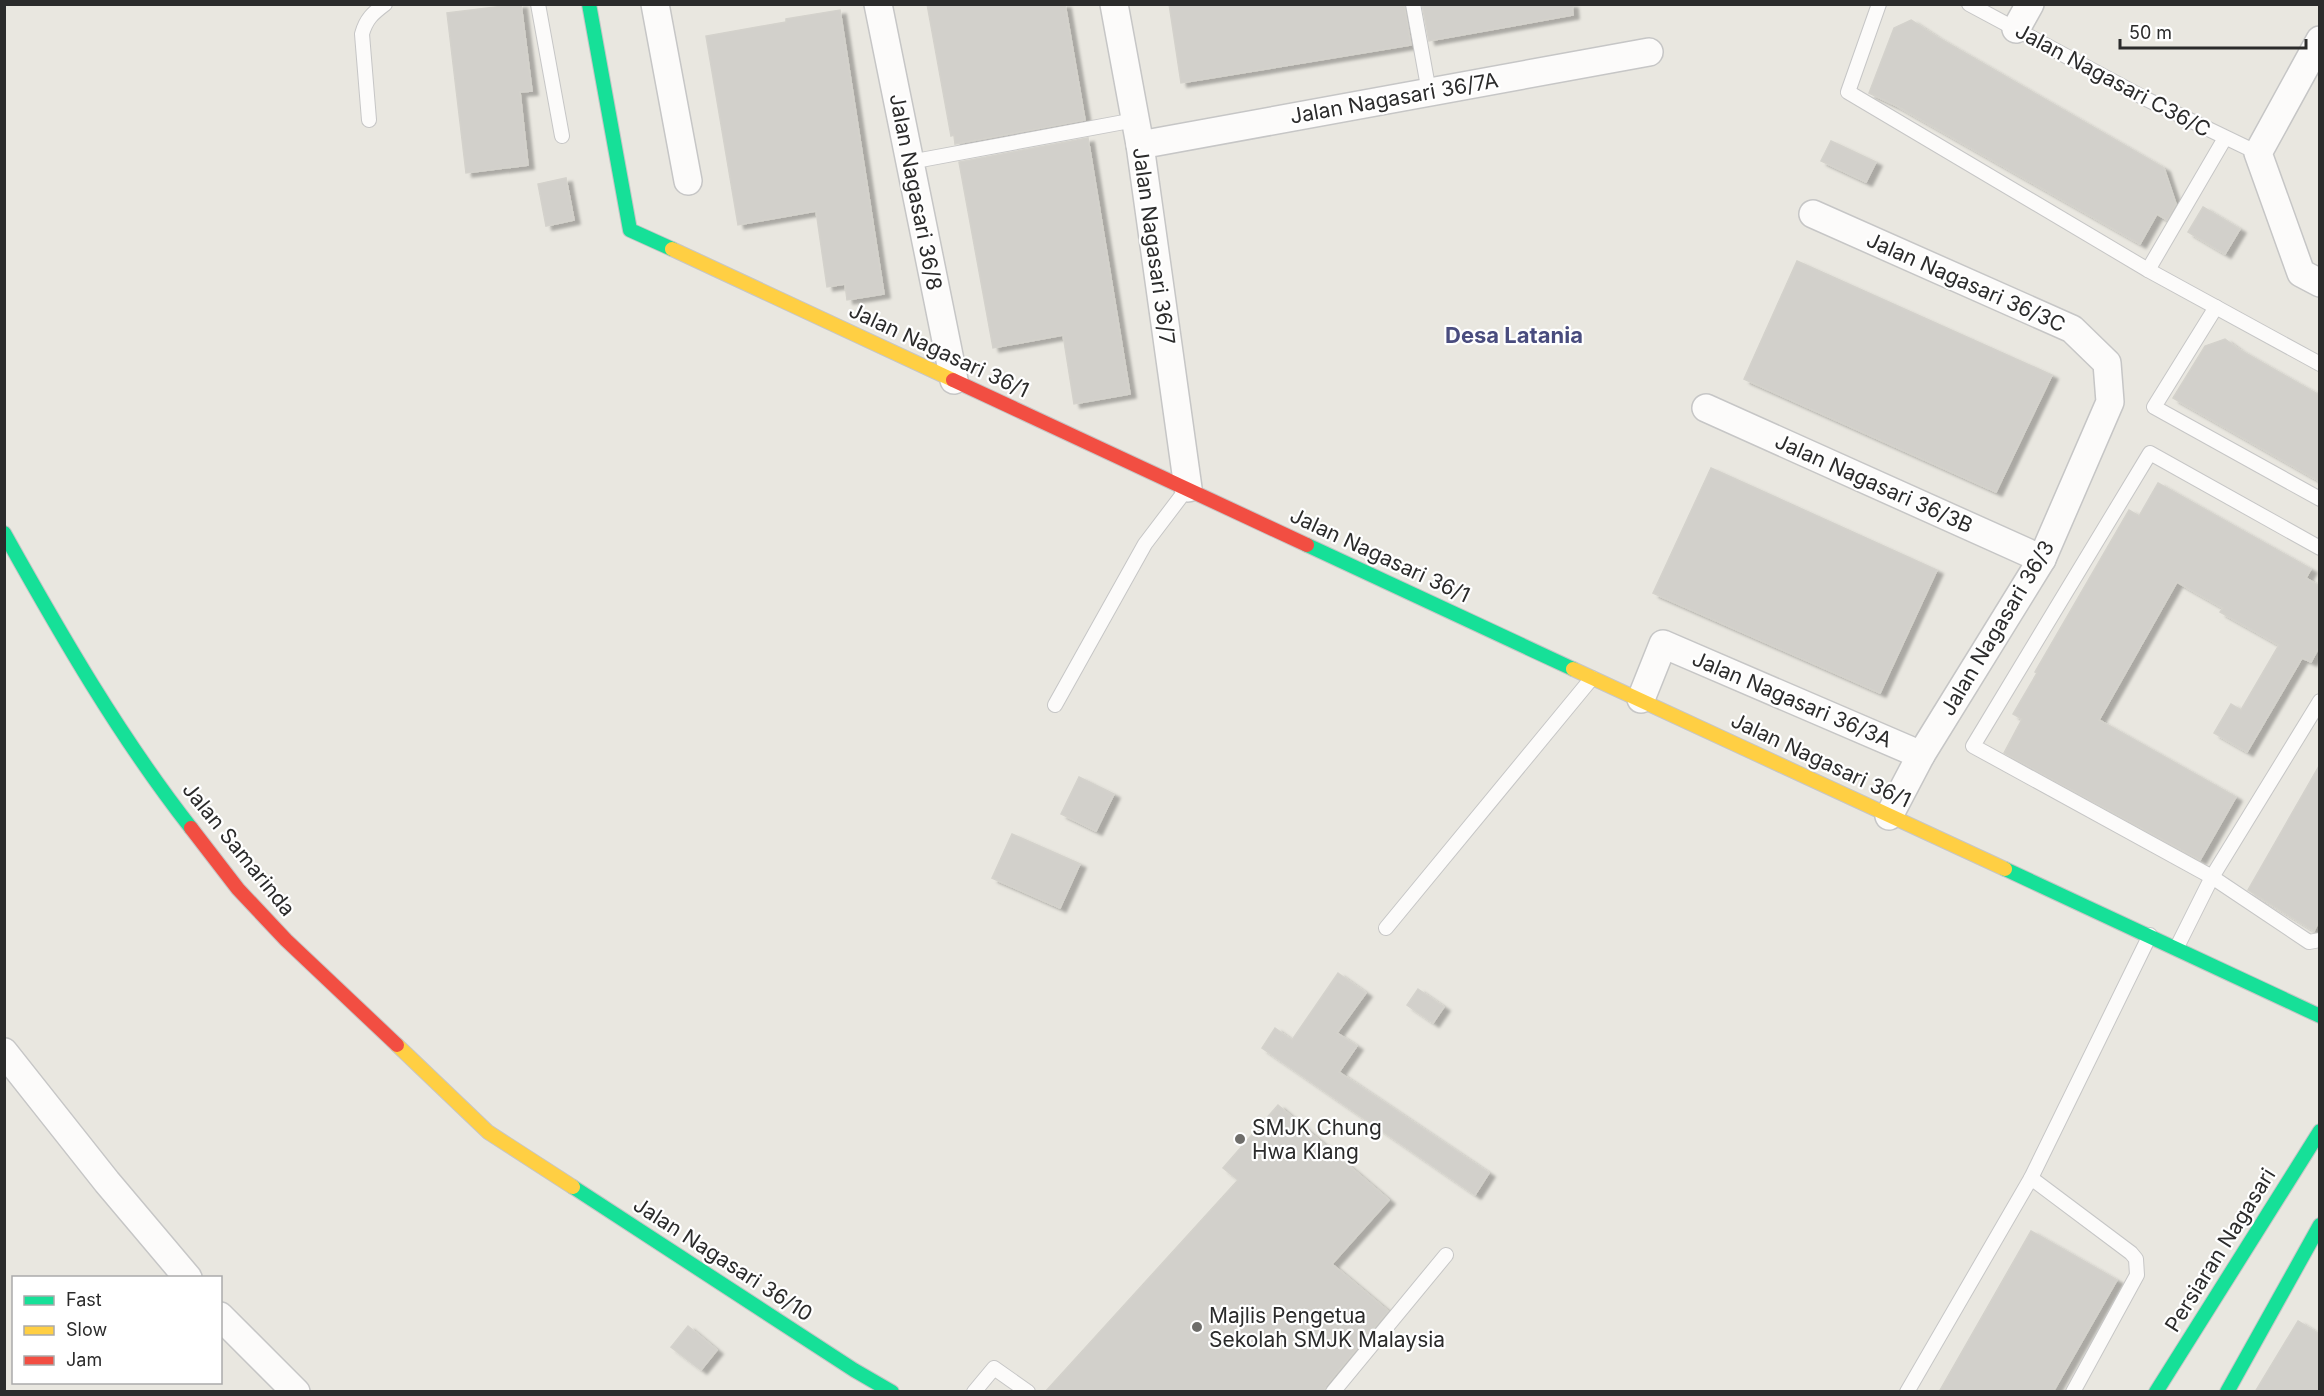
<svg xmlns="http://www.w3.org/2000/svg" width="2324" height="1396" font-family="Inter,sans-serif">
	<style>
		.building { fill: #d2d0cb; stroke: #d4d2cc; stroke-width: 1.5; filter: url(#shadow) }
		.lines { fill: none; stroke-linecap: round; stroke-linejoin: round }
		.lane-casing { stroke: #c6c6c6; stroke-width: 16 }
		.street-casing { stroke: #c6c6c6; stroke-width: 30 }
		.fast-casing { stroke: #c6c6c6; stroke-width: 16 }
		.slow-casing { stroke: #c6c6c6; stroke-width: 16 }
		.jam-casing { stroke: #c6c6c6; stroke-width: 16 }
		.lane { stroke: #fcfbfa; stroke-width: 14 }
		.street { stroke: #fcfbfa; stroke-width: 27 }
		.fast { stroke: #16e098; stroke-width: 14 }
		.slow { stroke: #ffcf43; stroke-width: 14 }
		.jam { stroke: #f24e42; stroke-width: 14 }
		.poi-dot { fill: #6e6d6a; stroke: #fff; stroke-width: 2 }
		.labels { text-anchor: middle; dominant-baseline: central; stroke-width: 4.5; stroke-linejoin: round; paint-order: stroke }
		.street-label { font-size: 21px; fill: #2b2b2b; stroke: #fff }
		.poi-label { font-size: 21px; fill: #2b2b2b; stroke: #fff; text-anchor: start }
		.neighbourhood-label { font-size: 22px; font-weight: bold; fill: #494c7e; stroke: #fff }
	</style>
	<defs>
		<filter id="shadow"><feDropShadow dx="6" dy="4" stdDeviation="1.5" flood-color="#0004"/></filter>
	</defs>
	<rect width="100%" height="100%" fill="#e9e7e0"/>
	<g class="building">
		<path d="M 521,4 L 532,91 L 520,92 L 528,165 L 466,173 L 447,13 Z"/>
		<path d="M 927,4 L 1065,4 L 1085,120 L 955,144 L 954,135 L 951,136 Z"/>
		<path d="M 1169,4 L 1404,4 L 1411,45 L 1181,83 Z"/>
		<path d="M 1422,4 L 1572,4 L 1573,15 L 1429,41 Z"/>
		<path d="M 840,10 L 884,294 L 847,300 L 845,284 L 827,287 L 816,211 L 738,225 L 706,36 L 786,22 L 786,19 Z"/>
		<path d="M 1911,20 L 1937,37 L 2164,168 L 2176,204 L 2167,220 L 2157,214 L 2140,244 L 1897,106 L 1869,93 L 1894,28 Z"/>
		<path d="M 1088,138 L 1130,394 L 1074,404 L 1063,335 L 993,348 L 959,162 Z"/>
		<path d="M 1831,141 L 1876,162 L 1866,182 L 1821,161 Z"/>
		<path d="M 566,178 L 574,220 L 546,226 L 538,184 Z"/>
		<path d="M 2203,207 L 2240,229 L 2225,254 L 2188,232 Z"/>
		<path d="M 1797,261 L 2052,375 L 1996,492 L 1744,379 Z"/>
		<path d="M 2225,339 L 2240,350 L 2319,395 L 2319,481 L 2173,398 L 2205,346 Z"/>
		<path d="M 1711,468 L 1937,570 L 1880,693 L 1653,593 Z"/>
		<path d="M 2158,483 L 2311,569 L 2306,578 L 2319,586 L 2319,647 L 2311,662 L 2302,658 L 2247,752 L 2214,733 L 2231,704 L 2241,710 L 2279,645 L 2220,612 L 2223,608 L 2177,582 L 2099,720 L 2236,797 L 2200,860 L 2004,753 L 2022,719 L 2013,714 L 2037,673 L 2035,672 L 2129,510 L 2139,516 Z"/>
		<path d="M 2319,766 L 2319,921 L 2314,931 L 2248,890 Z"/>
		<path d="M 1079,777 L 1114,794 L 1096,831 L 1061,814 Z"/>
		<path d="M 1012,834 L 1080,864 L 1060,908 L 992,878 Z"/>
		<path d="M 1338,973 L 1366,993 L 1337,1033 L 1357,1046 L 1339,1072 L 1489,1173 L 1475,1195 L 1262,1048 L 1275,1028 L 1292,1040 Z"/>
		<path d="M 1418,989 L 1444,1007 L 1433,1023 L 1407,1005 Z"/>
		<path d="M 1278,1105 L 1389,1200 L 1332,1264 L 1388,1311 L 1326,1386 L 1324,1392 L 1045,1392 L 1238,1180 L 1223,1168 Z"/>
		<path d="M 2031,1231 L 2117,1280 L 2053,1392 L 1939,1392 Z"/>
		<path d="M 2298,1321 L 2319,1334 L 2319,1392 L 2255,1392 Z"/>
		<path d="M 688,1326 L 717,1350 L 701,1370 L 671,1347 Z"/>
	</g>
	<g class="lines">
		<defs>
			<g id="lane">
				<path d="M 538,4 L 562,136"/>
				<path d="M 1413,4 L 1429,92"/>
				<path d="M 1879,4 L 1848,92 L 2148,270 L 2225,138"/>
				<path d="M 1969,4 L 2146,99 L 2258,153"/>
				<path d="M 369,120 L 362,34 C 366,19 373,13 385,4"/>
				<path d="M 910,162 L 1135,120"/>
				<path d="M 2148,270 L 2320,364"/>
				<path d="M 2216,307 L 2154,407 L 2320,499"/>
				<path d="M 2320,548 L 2150,453 L 1973,746 L 2212,877 L 2309,942 L 2320,940"/>
				<path d="M 1055,705 L 1145,544 L 1186,490"/>
				<path d="M 1386,928 L 1592,678"/>
				<path d="M 2177,947 L 2212,877 L 2320,701"/>
				<path d="M 2031,1178 L 2131,1253 L 2136,1259 L 2137,1275 L 2073,1392"/>
				<path d="M 974,1392 L 994,1368 L 1028,1392"/>
				<path d="M 1333,1392 L 1446,1255"/>
				<path d="M 1907,1392 L 2031,1178 L 2150,935"/>
			</g>
			<g id="street">
				<path d="M 655,4 L 688,181"/>
				<path d="M 878,4 L 954,380"/>
				<path d="M 1114,4 L 1140,145 L 1188,488"/>
				<path d="M 2016,29 L 2030,4"/>
				<path d="M 2320,40 L 2258,153 L 2301,273 L 2320,283"/>
				<path d="M 1140,145 L 1649,52"/>
				<path d="M 1813,214 L 2072,329 L 2107,363 L 2110,402 L 2042,559 L 1921,755 L 1889,816"/>
				<path d="M 1706,408 L 2042,559"/>
				<path d="M 1641,699 L 1663,644 L 1921,755"/>
				<path d="M 4,1052 L 107,1182 L 188,1278"/>
				<path d="M 220,1316 L 296,1392"/>
			</g>
			<g id="fast">
				<path d="M 589,4 L 630,230 L 672,249"/>
				<path d="M 4,533 C 61,635 119,736 191,828"/>
				<path d="M 1307,545 L 1573,669"/>
				<path d="M 2005,869 L 2320,1016"/>
				<path d="M 573,1187 L 854,1370 L 892,1392"/>
				<path d="M 2156,1392 L 2320,1131"/>
				<path d="M 2227,1392 L 2320,1225"/>
			</g>
			<g id="slow">
				<path d="M 672,249 L 953,380"/>
				<path d="M 1573,669 L 2005,869"/>
				<path d="M 397,1045 L 488,1132 L 573,1187"/>
			</g>
			<g id="jam">
				<path d="M 953,380 L 1307,545"/>
				<path d="M 191,828 L 238,889 L 286,940 L 397,1045"/>
			</g>
		</defs>
		<use href="#lane" class="lane-casing"/>
		<use href="#street" class="street-casing"/>
		<use href="#fast" class="fast-casing"/>
		<use href="#slow" class="slow-casing"/>
		<use href="#jam" class="jam-casing"/>
		<use href="#lane" class="lane"/>
		<use href="#street" class="street"/>
		<use href="#fast" class="fast"/>
		<use href="#slow" class="slow"/>
		<use href="#jam" class="jam"/>
	</g>
	<g class="poi-dot">
		<circle cx="1240" cy="1139" r="6"/>
		<circle cx="1197" cy="1327" r="6"/>
	</g>
	<g class="labels">
		<g class="street-label">
			<text transform="translate(2113 80) rotate(28)">Jalan Nagasari C36/C</text>
			<text transform="translate(1394 98) rotate(-10)">Jalan Nagasari 36/7A</text>
			<text transform="translate(916 192) rotate(79)">Jalan Nagasari 36/8</text>
			<text transform="translate(1154 246) rotate(82)">Jalan Nagasari 36/7</text>
			<text transform="translate(1966 282) rotate(24)">Jalan Nagasari 36/3C</text>
			<text transform="translate(939 350) rotate(25)">Jalan Nagasari 36/1</text>
			<text transform="translate(1874 483) rotate(24)">Jalan Nagasari 36/3B</text>
			<text transform="translate(1380 555) rotate(25)">Jalan Nagasari 36/1</text>
			<text transform="translate(1997 628) rotate(-59)">Jalan Nagasari 36/3</text>
			<text transform="translate(1792 699) rotate(23)">Jalan Nagasari 36/3A</text>
			<text transform="translate(1821 760) rotate(25)">Jalan Nagasari 36/1</text>
			<text transform="translate(239 849) rotate(51)">Jalan Samarinda</text>
			<text transform="translate(2220 1250) rotate(-58)">Persiaran Nagasari</text>
			<text transform="translate(723 1259) rotate(33)">Jalan Nagasari 36/10</text>
		</g>
		<g class="poi-label">
			<text x="1252" y="1127">SMJK Chung<tspan x="1252" dy="24">Hwa Klang</tspan></text>
			<text x="1209" y="1315">Majlis Pengetua<tspan x="1209" dy="24">Sekolah SMJK Malaysia</tspan></text>
		</g>
		<g class="neighbourhood-label">
			<text x="1514" y="335">Desa Latania</text>
		</g>
	</g>
	<rect width="2324" height="1396" fill="none" stroke="#2b2b2b" stroke-width="12"/>
	<rect x="12" y="1276" width="210" height="108" fill="#ffffff" stroke="#aaaaaa" stroke-width="1.5"/>
	<rect x="24" y="1296" width="30" height="9" fill="#16e098" stroke="#aaaaaa" stroke-width="1.5"/>
	<text x="66" y="1306" font-size="18" fill="#2b2b2b">Fast</text>
	<rect x="24" y="1326" width="30" height="9" fill="#ffcf43" stroke="#aaaaaa" stroke-width="1.5"/>
	<text x="66" y="1336" font-size="18" fill="#2b2b2b">Slow</text>
	<rect x="24" y="1356" width="30" height="9" fill="#f24e42" stroke="#aaaaaa" stroke-width="1.5"/>
	<text x="66" y="1366" font-size="18" fill="#2b2b2b">Jam</text>
	<path d="M2120 39v9h186v-9" fill="none" stroke="#2b2b2b" stroke-width="3"/>
	<text x="2129" y="39" font-size="18" fill="#2b2b2b" stroke="#ffffff" stroke-width="4.5" paint-order="stroke">50 m</text>
</svg>
